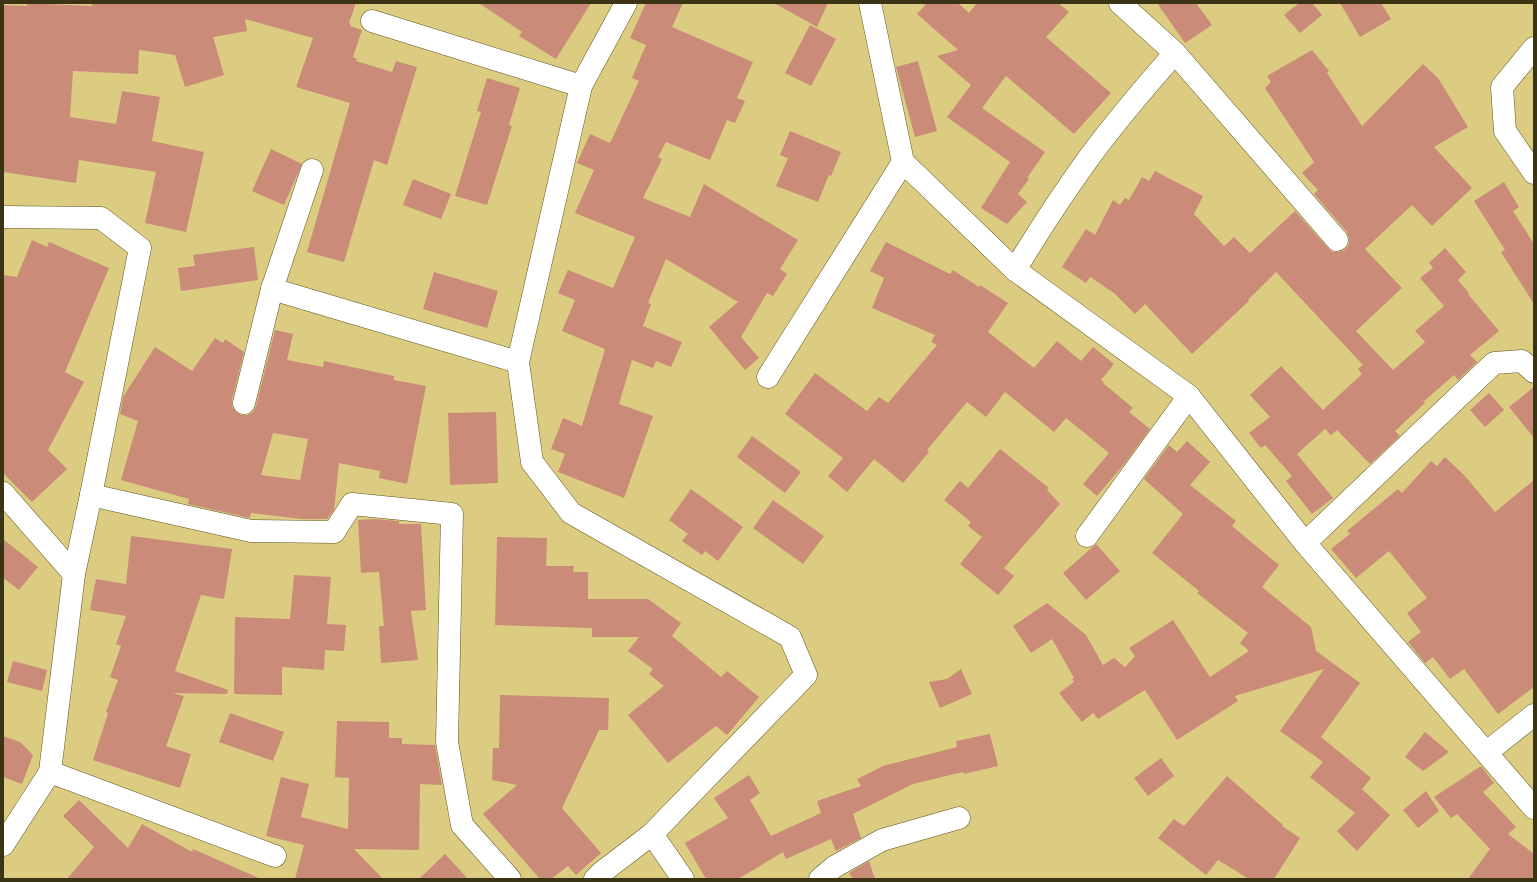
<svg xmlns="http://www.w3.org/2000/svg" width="1537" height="882" font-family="'IBM Plex Sans',sans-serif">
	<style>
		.building { fill: #ca8c78; fill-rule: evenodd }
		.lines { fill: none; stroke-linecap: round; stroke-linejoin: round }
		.minor-casing { stroke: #5f541b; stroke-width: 23 }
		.minor { stroke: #fff; stroke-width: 22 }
	</style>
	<rect width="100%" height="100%" fill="#dbcc82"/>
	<g class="building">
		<path d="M 27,3 L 92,6 L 92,3 L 356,3 L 349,23 L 351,24 L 350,26 L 362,30 L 353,57 L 357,59 L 356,61 L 392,72 L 396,61 L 417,67 L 387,165 L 374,160 L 344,262 L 307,252 L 350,103 L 296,87 L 313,38 L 245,19 L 247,31 L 213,37 L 224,75 L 185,87 L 175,55 L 139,50 L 138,74 L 73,71 L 70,117 L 116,124 L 122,91 L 160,97 L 152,141 L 204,152 L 186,232 L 145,223 L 156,172 L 79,160 L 76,183 L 3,172 L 3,5 L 27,6 Z"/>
		<path d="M 479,3 L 591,3 L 556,59 L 519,36 L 522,32 Z"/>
		<path d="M 646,3 L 683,3 L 672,27 L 753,62 L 737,98 L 745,101 L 735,123 L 727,120 L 710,160 L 666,142 L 658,157 L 662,159 L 643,198 L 690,217 L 704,184 L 798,240 L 780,269 L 787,274 L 773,296 L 767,293 L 741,337 L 759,358 L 745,370 L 709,327 L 738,302 L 666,259 L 648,303 L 651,304 L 643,326 L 682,342 L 671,367 L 656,361 L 653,368 L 632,360 L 619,404 L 653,416 L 624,498 L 558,472 L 565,454 L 551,449 L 563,418 L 582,426 L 605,349 L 562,331 L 575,300 L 558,293 L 568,270 L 613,288 L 635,237 L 575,213 L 594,170 L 577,163 L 590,134 L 610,143 L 639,81 L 632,78 L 646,45 L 630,38 Z"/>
		<path d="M 774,3 L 828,3 L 817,27 Z"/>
		<path d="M 927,3 L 958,3 L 969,13 L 977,3 L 1058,3 L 1069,12 L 1046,37 L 1111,93 L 1074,134 L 1006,76 L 982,108 L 1045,152 L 1027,178 L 1029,179 L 1018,194 L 1027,202 L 1007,224 L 981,208 L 1010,162 L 947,117 L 971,85 L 937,56 L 958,50 L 917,14 Z"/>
		<path d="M 1157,3 L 1196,3 L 1212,25 L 1185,43 Z"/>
		<path d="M 1299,3 L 1312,3 L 1322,15 L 1300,33 L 1284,15 Z"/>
		<path d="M 1340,3 L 1381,3 L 1391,19 L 1360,37 Z"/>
		<path d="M 810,25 L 836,39 L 811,86 L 785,73 Z"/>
		<path d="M 1312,50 L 1329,71 L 1327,73 L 1362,126 L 1423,64 L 1438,78 L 1468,127 L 1434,147 L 1472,188 L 1432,226 L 1412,205 L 1365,249 L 1402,288 L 1356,331 L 1393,370 L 1425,342 L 1415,331 L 1444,306 L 1420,278 L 1433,268 L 1429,263 L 1445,248 L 1466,272 L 1458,280 L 1469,293 L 1468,294 L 1499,331 L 1470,355 L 1477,362 L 1458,380 L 1454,375 L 1423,402 L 1425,403 L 1395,431 L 1400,436 L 1370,464 L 1337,430 L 1331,435 L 1325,429 L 1297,454 L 1333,498 L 1312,514 L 1286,481 L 1292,476 L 1265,445 L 1261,448 L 1249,433 L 1270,417 L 1250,395 L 1281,366 L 1323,410 L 1362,374 L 1358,369 L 1363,365 L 1276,272 L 1248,300 L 1249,301 L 1192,354 L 1145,304 L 1135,314 L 1114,293 L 1090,277 L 1086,283 L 1062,267 L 1086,229 L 1095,235 L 1113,200 L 1120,205 L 1125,198 L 1129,200 L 1142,177 L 1149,181 L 1155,171 L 1203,196 L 1194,214 L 1224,246 L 1234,237 L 1250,253 L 1295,211 L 1328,248 L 1333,252 L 1339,252 L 1345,250 L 1349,244 L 1349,238 L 1347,232 L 1314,194 L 1318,190 L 1302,173 L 1314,162 L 1265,88 L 1271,82 L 1267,76 Z"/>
		<path d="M 918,61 L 937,131 L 915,137 L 896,67 Z"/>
		<path d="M 487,78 L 520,88 L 509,125 L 512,126 L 487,205 L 455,196 L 481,112 L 477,111 Z"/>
		<path d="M 790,131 L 841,152 L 831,176 L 829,175 L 818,202 L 776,186 L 788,158 L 780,155 Z"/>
		<path d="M 271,149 L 302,164 L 284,205 L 252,191 Z"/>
		<path d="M 413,179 L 451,194 L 441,219 L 403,205 Z"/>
		<path d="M 1504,182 L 1519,207 L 1513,211 L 1534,244 L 1534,304 L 1501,252 L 1505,250 L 1474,201 Z"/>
		<path d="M 32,240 L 47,247 L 49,242 L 109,268 L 65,372 L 84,382 L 48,450 L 67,469 L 32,502 L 3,473 L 3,275 L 17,277 Z"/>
		<path d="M 886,242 L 950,274 L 953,270 L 979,287 L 980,285 L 1008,303 L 988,332 L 1034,368 L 1057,341 L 1081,361 L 1093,347 L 1114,364 L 1101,380 L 1104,382 L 1103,383 L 1133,408 L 1129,412 L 1150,429 L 1125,463 L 1097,496 L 1083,484 L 1109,453 L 1066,418 L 1054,432 L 1005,392 L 986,417 L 967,402 L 927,450 L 929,452 L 903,483 L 874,459 L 847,492 L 828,476 L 843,458 L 785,414 L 815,373 L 867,411 L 879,397 L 888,403 L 937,345 L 931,342 L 935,335 L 872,308 L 884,278 L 870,271 Z"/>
		<path d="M 254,247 L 258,280 L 181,291 L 178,268 L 195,266 L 193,255 Z"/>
		<path d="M 434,272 L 498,291 L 487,328 L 423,309 Z"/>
		<path d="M 275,330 L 293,334 L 287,360 L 323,367 L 324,361 L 394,376 L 394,380 L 426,386 L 407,484 L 379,478 L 380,471 L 339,463 L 334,510 L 327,519 L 301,519 L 251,513 L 250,518 L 188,504 L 189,499 L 121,480 L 138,421 L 120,414 L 123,397 L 155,347 L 192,371 L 215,338 L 223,343 L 225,339 L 244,352 L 232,400 L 232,406 L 236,412 L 241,415 L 247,415 L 253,412 L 256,406 ZM 273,433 L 308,439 L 300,480 L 261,475 Z"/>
		<path d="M 1534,387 L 1534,438 L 1509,407 Z"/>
		<path d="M 1489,393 L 1504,410 L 1485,427 L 1470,410 Z"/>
		<path d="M 496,412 L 498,483 L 450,485 L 448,413 Z"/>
		<path d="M 752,436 L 801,472 L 785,493 L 737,457 Z"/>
		<path d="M 1187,441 L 1210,462 L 1190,485 L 1236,521 L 1232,526 L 1279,565 L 1262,587 L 1311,627 L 1316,651 L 1360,683 L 1321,737 L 1371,778 L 1362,789 L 1390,815 L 1357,851 L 1337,831 L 1355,813 L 1310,777 L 1323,762 L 1280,731 L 1324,669 L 1235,696 L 1238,701 L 1177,740 L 1145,690 L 1098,719 L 1093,713 L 1082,722 L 1059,693 L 1074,682 L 1072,679 L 1074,678 L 1052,639 L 1031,653 L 1013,626 L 1047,603 L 1086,635 L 1103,665 L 1114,658 L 1125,667 L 1135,656 L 1129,648 L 1173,620 L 1210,677 L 1249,651 L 1240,643 L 1248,633 L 1197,593 L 1199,591 L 1152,553 L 1183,514 L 1144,479 L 1169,445 L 1177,452 Z"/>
		<path d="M 1000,449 L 1049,488 L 1047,490 L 1060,504 L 1004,568 L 1014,576 L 998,595 L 960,564 L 982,537 L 968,526 L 971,522 L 944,500 L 960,481 L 968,488 Z"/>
		<path d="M 1445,457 L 1465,476 L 1495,512 L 1534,480 L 1534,687 L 1498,714 L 1464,669 L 1450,679 L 1433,657 L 1425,663 L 1408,642 L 1421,632 L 1407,613 L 1427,598 L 1389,551 L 1356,578 L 1331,549 L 1350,534 L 1347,531 L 1398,489 L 1402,493 L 1431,461 L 1437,466 Z"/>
		<path d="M 691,489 L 743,527 L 718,561 L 705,551 L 702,555 L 682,541 L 688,534 L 669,520 Z"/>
		<path d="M 773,500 L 824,536 L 803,564 L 753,528 Z"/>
		<path d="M 374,519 L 399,521 L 399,524 L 421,524 L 426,610 L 411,611 L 418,660 L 381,663 L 379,626 L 384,626 L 379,572 L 361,573 L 358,520 Z"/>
		<path d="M 131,536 L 232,549 L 224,599 L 201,595 L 175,671 L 228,690 L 227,694 L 173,693 L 184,696 L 166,746 L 191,754 L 180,788 L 93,760 L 108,713 L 106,712 L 118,680 L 110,677 L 121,646 L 116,644 L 126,616 L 90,610 L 96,579 L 126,584 Z"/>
		<path d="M 497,537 L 547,538 L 546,566 L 574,566 L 573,572 L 588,572 L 588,599 L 648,599 L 681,623 L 672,636 L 721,677 L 727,671 L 759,697 L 727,735 L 716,726 L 668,763 L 628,715 L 664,686 L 649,674 L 653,669 L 628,651 L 639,637 L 592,637 L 592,628 L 495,625 Z"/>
		<path d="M 3,539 L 38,567 L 19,590 L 3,578 Z"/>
		<path d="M 1096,544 L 1120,571 L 1086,600 L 1063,573 Z"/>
		<path d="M 294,575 L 331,577 L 327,624 L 346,625 L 344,651 L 325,650 L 324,670 L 282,667 L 282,695 L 234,694 L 235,617 L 290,619 Z"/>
		<path d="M 13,661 L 47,670 L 42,691 L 7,682 Z"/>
		<path d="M 961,669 L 972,694 L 940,708 L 929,682 L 947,679 Z"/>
		<path d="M 500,695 L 609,698 L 608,730 L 599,730 L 562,808 L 601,853 L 576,875 L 568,866 L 551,879 L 540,879 L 483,814 L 517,785 L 492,780 L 493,748 L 499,748 Z"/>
		<path d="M 230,713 L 284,732 L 273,761 L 219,742 Z"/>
		<path d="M 337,721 L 389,722 L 389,738 L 402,738 L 402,744 L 435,745 L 442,785 L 420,784 L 419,850 L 354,849 L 383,879 L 295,879 L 304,845 L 266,836 L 281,777 L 309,784 L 301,817 L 348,829 L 349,778 L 335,777 Z"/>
		<path d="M 1425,732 L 1449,752 L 1423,771 L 1405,757 Z"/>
		<path d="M 990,734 L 998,766 L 964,774 L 963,772 L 913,784 L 853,814 L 861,838 L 836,851 L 831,839 L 786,859 L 783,852 L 738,879 L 706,879 L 685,843 L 728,818 L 714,798 L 749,775 L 760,793 L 750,800 L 771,836 L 821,813 L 817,801 L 861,786 L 857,779 L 883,766 L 957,747 L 956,741 Z"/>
		<path d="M 3,736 L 20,742 L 33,755 L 22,784 L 3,777 Z"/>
		<path d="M 1161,758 L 1174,776 L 1148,796 L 1134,778 Z"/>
		<path d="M 1481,766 L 1494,783 L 1483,792 L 1516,827 L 1508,834 L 1534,854 L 1534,879 L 1468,879 L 1490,849 L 1457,814 L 1451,818 L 1434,797 Z"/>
		<path d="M 1227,776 L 1283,825 L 1282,826 L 1300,838 L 1274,879 L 1249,879 L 1218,860 L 1206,875 L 1158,838 L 1174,819 L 1184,826 Z"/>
		<path d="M 1426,791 L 1439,811 L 1418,828 L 1403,810 Z"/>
		<path d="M 79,800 L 128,848 L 142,824 L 192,852 L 193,849 L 261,879 L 67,879 L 94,847 L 63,816 Z"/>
		<path d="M 445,854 L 468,879 L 419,879 Z"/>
		<path d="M 869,861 L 875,879 L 853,879 L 849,873 Z"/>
	</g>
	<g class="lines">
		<defs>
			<g id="minor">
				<path d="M 870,3 L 903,162 L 1015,270 L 1189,396 L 1305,543 L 1534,808"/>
				<path d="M 1120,3 L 1175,53 L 1337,240"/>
				<path d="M 372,21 L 581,86"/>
				<path d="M 1534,48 L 1502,87 L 1505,131 L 1534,173"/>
				<path d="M 3,217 L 101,218 L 140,248 L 91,495 L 74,574 L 50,772 L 3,845"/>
				<path d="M 1015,270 C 1038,232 1062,195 1088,159 C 1115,122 1145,87 1175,53"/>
				<path d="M 272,289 L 518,362 L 581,86 L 626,3"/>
				<path d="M 518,362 L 532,462 L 571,513 L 790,637 L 806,675 L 652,834 L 601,873 L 595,879"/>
				<path d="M 768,377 L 903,162"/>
				<path d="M 244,403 L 272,289 L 312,170"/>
				<path d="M 3,493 L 74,574"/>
				<path d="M 91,495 L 251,531 L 334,532 L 352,504 L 452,514 L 447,742 L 462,825 L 510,879"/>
				<path d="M 1087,536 L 1189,396"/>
				<path d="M 1305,543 L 1494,363 L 1522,361 L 1534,372"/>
				<path d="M 1487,752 L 1534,715"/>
				<path d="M 50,772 L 275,856"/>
				<path d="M 652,834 L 683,879"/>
				<path d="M 820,879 L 834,867 L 882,840 L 959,818"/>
			</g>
		</defs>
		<use href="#minor" class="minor-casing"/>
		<use href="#minor" class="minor"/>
	</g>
	<rect width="1537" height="882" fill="none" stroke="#3a3415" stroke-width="8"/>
</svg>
